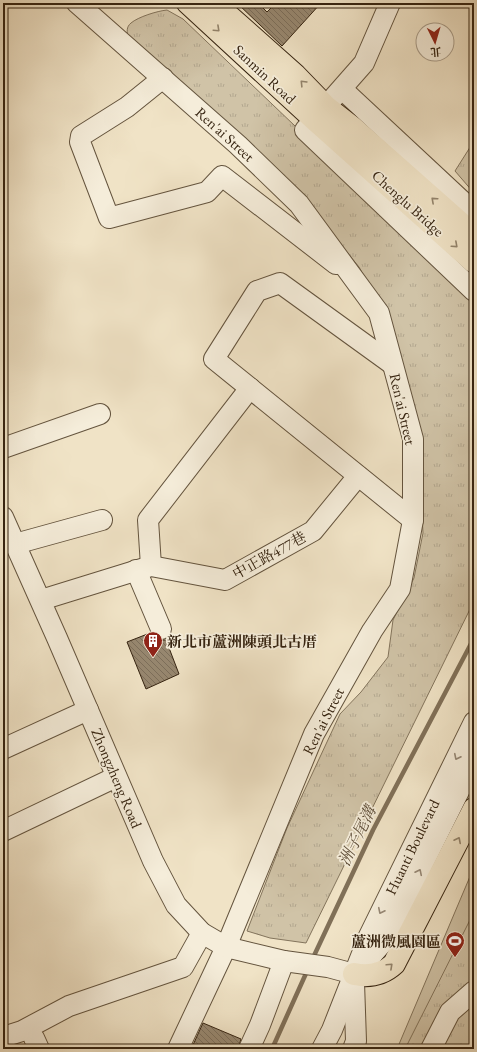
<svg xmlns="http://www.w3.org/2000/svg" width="477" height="1052" font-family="'EB Garamond','Noto Serif TC',serif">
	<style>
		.grass { fill: #d0c3a7; stroke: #83745c }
		.park { fill: url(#park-tufts); stroke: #83745c }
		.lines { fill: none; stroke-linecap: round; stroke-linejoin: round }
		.stream { stroke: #807058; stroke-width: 4.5 }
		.building { fill: url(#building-back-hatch); stroke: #362411 }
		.minor-casing { stroke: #64543e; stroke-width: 22 }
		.major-casing { stroke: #362411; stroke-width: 24 }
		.minor { stroke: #f5edda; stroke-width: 20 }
		.major { stroke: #f0e3c6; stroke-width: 22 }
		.oneway { stroke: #93846c }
		.oneway2 { stroke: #968876 }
		.labels { text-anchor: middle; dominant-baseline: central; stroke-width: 3.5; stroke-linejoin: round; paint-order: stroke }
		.street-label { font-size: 15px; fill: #362411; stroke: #f5edda }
		.poi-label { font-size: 15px; font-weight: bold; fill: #362411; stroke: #f5edda; text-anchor: start }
		.water-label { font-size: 16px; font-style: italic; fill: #61503b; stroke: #f5edda }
	</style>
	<defs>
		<pattern id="park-tufts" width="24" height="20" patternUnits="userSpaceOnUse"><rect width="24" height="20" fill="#d0c3a7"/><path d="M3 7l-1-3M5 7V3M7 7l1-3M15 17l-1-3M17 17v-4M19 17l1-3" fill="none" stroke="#b3a78f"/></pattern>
		<pattern id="building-back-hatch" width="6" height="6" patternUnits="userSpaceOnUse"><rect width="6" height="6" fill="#97876f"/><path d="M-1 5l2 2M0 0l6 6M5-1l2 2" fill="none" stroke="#7c6e5a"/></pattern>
	</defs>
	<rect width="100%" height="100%" fill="#f0e3c6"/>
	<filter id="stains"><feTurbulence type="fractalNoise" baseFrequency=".005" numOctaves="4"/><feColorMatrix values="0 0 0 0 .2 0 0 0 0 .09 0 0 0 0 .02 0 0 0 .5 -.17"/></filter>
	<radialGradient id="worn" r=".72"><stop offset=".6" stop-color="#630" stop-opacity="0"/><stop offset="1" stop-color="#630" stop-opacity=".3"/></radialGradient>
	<path class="grass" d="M 474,867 L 474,1049 L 397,1049 Z"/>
	<g class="park">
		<path d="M 167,10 L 183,19 L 474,297 L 474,601 L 306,943 L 270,938 L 247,931 L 287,828 L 340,714 L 361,692 L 388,657 L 393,620 L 414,578 L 423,533 L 418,442 L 379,303 L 359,267 L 305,201 L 128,38 C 127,32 126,27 131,23 C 138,17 157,11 167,10 Z"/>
		<path d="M 474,141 L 474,193 L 455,171 Z"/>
		<path d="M 474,912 L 474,1049 L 405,1049 Z"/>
	</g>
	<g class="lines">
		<g class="stream">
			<path d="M 312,960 L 373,830 L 474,638"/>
			<path d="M 272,1049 L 308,969"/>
		</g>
	</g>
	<g class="building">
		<path d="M 237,3 L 258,3 L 267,12 L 276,3 L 321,3 L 282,46 Z"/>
		<path d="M 150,633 L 154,638 L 160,640 L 166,640 L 179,674 L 146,689 L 127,642 Z"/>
		<path d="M 203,1023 L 241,1039 L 238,1049 L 200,1049 L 193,1045 Z"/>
	</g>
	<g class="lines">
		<defs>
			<g id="minor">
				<path d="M 77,3 L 238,145 L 299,204 L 379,313 L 413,439 L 413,520 L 400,589 L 372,631 L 314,734 L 226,947 L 178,1049"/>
				<path d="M 390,3 L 364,63 L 305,130 L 474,291"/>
				<path d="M 163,78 L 127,107 L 81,136 L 80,142 L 109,218 L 207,192 L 222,176 L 336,264"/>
				<path d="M 342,89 L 474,212"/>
				<path d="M 392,364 L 280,283 L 257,291 L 214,359 L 413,520"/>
				<path d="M 3,448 L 100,414"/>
				<path d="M 3,517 L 57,638 L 153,861 L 176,905 L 202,933 L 226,947 L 284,961 L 328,967 L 354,974"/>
				<path d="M 15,544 L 102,520"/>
				<path d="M 151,566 L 148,520 L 250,388"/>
				<path d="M 136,570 L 161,629"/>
				<path d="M 41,600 L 151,566 L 225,580 L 313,531 L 358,476"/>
				<path d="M 3,749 L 88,710"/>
				<path d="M 3,831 L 116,777"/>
				<path d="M 362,966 L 385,940 L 474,761"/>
				<path d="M 3,1037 L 22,1031 L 69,1006 L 183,967 L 202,933"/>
				<path d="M 34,1038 L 39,1049"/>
				<path d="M 249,1049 L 260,1025 L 284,961"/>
				<path d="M 322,1049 L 332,1030 L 369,936 L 474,722"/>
				<path d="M 353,1049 L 356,1041 L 354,982"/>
				<path d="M 431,1049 L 450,1012 L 474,991"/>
			</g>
			<g id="major">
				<path d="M 188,3 L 315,120 L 474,262"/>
				<path d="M 214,3 L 295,75 L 326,107 L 353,128 L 474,235"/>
				<path d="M 354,974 C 369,977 382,975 394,964 L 474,809"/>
			</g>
		</defs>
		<use href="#minor" class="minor-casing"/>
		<use href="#major" class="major-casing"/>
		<use href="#minor" class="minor"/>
		<use href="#major" class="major"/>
	</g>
	<defs><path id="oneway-chevron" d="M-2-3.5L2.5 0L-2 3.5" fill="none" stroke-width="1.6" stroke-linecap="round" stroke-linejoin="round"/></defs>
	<g class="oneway">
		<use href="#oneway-chevron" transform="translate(217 29) rotate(43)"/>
		<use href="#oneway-chevron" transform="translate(303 83) rotate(-134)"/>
		<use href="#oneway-chevron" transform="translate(434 200) rotate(-138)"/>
		<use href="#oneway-chevron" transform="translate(455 245) rotate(42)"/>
		<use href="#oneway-chevron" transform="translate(458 840) rotate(-63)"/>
		<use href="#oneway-chevron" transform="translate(390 966) rotate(-43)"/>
	</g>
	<g class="oneway2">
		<use href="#oneway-chevron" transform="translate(457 757) rotate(116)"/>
		<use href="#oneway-chevron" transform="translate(419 872) rotate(-64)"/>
		<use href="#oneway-chevron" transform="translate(381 911) rotate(116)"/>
	</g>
	<defs>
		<symbol id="building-pin" viewBox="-11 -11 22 30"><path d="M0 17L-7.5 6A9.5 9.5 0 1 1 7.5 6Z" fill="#8f2418" stroke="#f5edda"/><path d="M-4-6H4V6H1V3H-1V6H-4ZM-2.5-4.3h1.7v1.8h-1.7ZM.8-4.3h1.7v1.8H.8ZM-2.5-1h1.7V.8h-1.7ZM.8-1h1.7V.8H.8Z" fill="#fff"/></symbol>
		<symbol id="stadium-pin" viewBox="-11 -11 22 30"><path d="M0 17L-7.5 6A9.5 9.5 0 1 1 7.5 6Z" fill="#8f2418" stroke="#f5edda"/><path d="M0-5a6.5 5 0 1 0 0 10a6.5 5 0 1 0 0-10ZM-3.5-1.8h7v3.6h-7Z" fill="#fff"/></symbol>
	</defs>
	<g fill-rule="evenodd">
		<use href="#building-pin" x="142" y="630" width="22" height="30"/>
		<use href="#stadium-pin" x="444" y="930" width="22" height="30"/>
	</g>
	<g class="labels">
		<g class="street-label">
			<text transform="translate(265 74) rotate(43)">Sanmin Road</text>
			<text transform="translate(225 134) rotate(42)">Ren'ai Street</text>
			<text transform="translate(408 203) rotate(42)">Chenglu Bridge</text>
			<text transform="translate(403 409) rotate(77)">Ren'ai Street</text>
			<text transform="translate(269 555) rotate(-29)">中正路477巷</text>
			<text transform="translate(323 721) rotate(-63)">Ren'ai Street</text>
			<text transform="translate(117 778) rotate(67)">Zhongzheng Road</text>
			<text transform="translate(412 847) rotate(-64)">Huanti Boulevard</text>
		</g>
		<g class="poi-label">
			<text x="167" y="641">新北市蘆洲陳頭北古厝</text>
			<text x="441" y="941" text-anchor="end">蘆洲微風園區</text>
		</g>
		<g class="water-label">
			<text transform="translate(357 836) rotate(-64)">洲子尾溝</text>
		</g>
	</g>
	<rect width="477" height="1052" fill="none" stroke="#f0e3c6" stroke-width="16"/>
	<rect x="4" y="4" width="469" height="1044" fill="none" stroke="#362411" stroke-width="2"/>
	<rect x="8" y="8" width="461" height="1036" fill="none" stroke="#362411"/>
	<g transform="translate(435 42) rotate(175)"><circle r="19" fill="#f5edda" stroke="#a99d8a"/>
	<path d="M0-3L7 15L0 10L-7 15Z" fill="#8f2418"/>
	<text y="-6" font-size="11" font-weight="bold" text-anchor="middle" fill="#362411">北</text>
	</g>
	<rect width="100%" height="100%" filter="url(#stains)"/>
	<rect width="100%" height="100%" fill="url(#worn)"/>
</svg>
